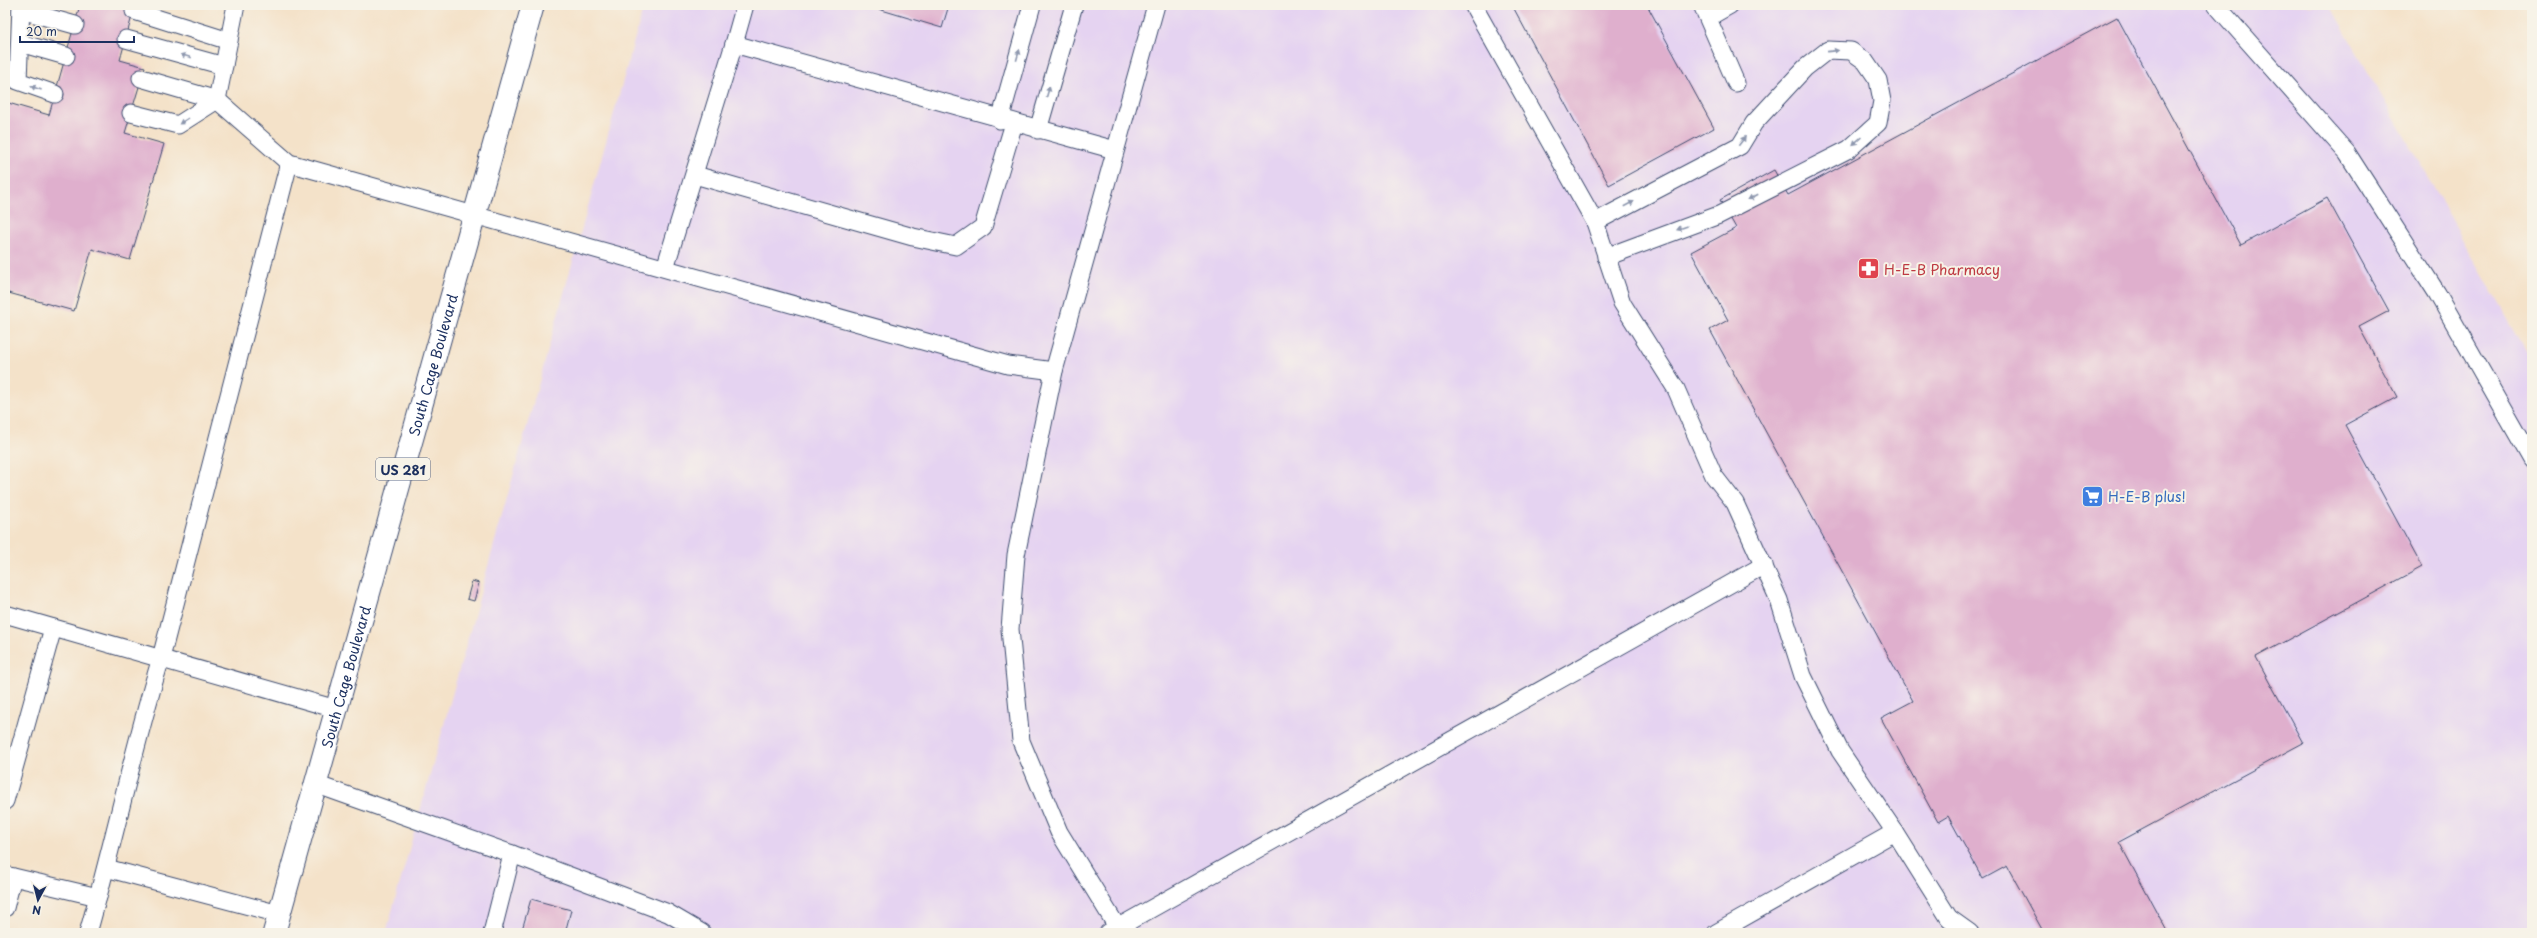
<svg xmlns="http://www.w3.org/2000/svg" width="2537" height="938" font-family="'Playpen Sans',sans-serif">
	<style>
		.built { fill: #e5d3f1 }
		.building { fill: #dfafcd }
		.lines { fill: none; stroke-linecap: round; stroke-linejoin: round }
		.lane-casing { stroke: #3c4a6e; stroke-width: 19 }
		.primary-casing { stroke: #3c4a6e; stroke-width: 24 }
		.lane { stroke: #fff; stroke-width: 17 }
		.primary { stroke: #fff; stroke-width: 22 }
		.oneway { fill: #8d97ae }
		.labels { text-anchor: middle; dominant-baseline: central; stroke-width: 4; stroke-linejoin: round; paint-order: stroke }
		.shield { fill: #f7f3e8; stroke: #5d6a87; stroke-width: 1 }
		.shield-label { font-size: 13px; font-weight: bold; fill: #1b2f5e }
		.health-label { font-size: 14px; fill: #be3a42; stroke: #f7f3e8; text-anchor: start }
		.street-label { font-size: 14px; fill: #1b2f5e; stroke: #f7f3e8 }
		.shop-label { font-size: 14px; fill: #366cbe; stroke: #f7f3e8; text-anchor: start }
	</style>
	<rect width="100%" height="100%" fill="#f7f3e8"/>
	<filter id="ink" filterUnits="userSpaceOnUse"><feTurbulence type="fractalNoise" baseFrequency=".025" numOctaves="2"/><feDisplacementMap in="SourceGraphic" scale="8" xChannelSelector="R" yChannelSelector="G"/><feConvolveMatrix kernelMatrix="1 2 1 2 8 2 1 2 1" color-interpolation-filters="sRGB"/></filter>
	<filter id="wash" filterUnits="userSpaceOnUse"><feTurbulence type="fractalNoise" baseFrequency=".012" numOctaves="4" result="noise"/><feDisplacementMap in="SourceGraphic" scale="16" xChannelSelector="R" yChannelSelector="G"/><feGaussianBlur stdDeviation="0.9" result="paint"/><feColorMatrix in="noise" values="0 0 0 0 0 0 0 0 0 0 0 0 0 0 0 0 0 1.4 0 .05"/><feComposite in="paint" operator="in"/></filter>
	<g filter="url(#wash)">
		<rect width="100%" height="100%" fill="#f4e2c9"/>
		<path class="built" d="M 644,5 L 2330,5 L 2532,361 L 2532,933 L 386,933 Z"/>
		<g id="blocks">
			<g class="building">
				<path d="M 80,5 L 135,5 L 120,60 L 145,67 L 125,133 L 164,144 L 130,260 L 92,249 L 74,311 L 5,292 L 5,102 L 49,115 Z"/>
				<path d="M 865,5 L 949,5 L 942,28 Z"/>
				<path d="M 1512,5 L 1647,5 L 1714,128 L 1609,185 Z"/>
				<path d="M 2117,17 L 2241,245 L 2327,198 L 2389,311 L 2359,327 L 2397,397 L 2345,425 L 2422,567 L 2256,657 L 2303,743 L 2119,842 L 2168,933 L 2044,933 L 2007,866 L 1983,879 L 1948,816 L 1938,822 L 1881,718 L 1913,701 L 1710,330 L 1728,320 L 1691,252 L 1736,228 L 1720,200 L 1774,170 L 1788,195 Z"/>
				<path d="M 472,581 L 479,583 L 474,601 L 467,599 Z"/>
				<path d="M 531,899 L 571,910 L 565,933 L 521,933 Z"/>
			</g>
		</g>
	</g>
	<g filter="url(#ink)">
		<use href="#blocks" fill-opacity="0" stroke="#3c4a6e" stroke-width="1"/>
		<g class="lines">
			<defs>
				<g id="lane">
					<path d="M 21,5 L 18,81 L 55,94"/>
					<path d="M 1473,5 L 1595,222 L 1622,303 L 1676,389 L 1714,476 L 1735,503 L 1779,600 L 1803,676 L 1840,751 L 1895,832 L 1949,918 L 1970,933"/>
					<path d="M 1702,5 L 1736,83"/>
					<path d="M 2216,5 L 2347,153 L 2437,293 L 2532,460"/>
					<path d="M 21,10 L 75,25"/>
					<path d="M 134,11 L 229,41"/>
					<path d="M 1709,17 L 1730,5"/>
					<path d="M 126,39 L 224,66"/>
					<path d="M 20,43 L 66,56"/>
					<path d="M 734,44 L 745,5"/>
					<path d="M 141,78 L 217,100 L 289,163 L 1008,365 L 1054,371"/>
					<path d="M 131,113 L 178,125 L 217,100 L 236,5"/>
					<path d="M 1000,120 L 1032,5"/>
					<path d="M 1038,130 L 1074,5"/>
					<path d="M 695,175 L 913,237 L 956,246 L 983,227 L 1014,123"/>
					<path d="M 1595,222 L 1740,146 L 1754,123 L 1805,68 L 1828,50 L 1851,51 L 1865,61 L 1878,80 L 1882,101 L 1878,123 L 1849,149 L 1719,215 L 1606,257"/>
					<path d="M 665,268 L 734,44 L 1115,150"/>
					<path d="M 5,614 L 336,709"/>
					<path d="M 315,784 L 512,854 L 668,913 L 702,933"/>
					<path d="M 5,801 L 53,628"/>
					<path d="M 106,868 L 279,914"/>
					<path d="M 5,875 L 98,897"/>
					<path d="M 5,908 L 13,877"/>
					<path d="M 88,933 C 114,842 133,749 161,658 L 289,163"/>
					<path d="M 492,933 L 512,854"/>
					<path d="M 1108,933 L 1764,565"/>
					<path d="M 1121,933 L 1059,832 L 1021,741 L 1010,629 L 1016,555 L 1054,371 L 1156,5"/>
					<path d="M 1716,933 L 1895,832"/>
				</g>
				<g id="primary">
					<path id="s1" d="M 274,933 L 533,5"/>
				</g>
			</defs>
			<use href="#lane" class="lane-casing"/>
			<use href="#primary" class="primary-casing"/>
			<use href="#lane" class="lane"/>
			<use href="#primary" class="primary"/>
		</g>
		<defs><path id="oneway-solid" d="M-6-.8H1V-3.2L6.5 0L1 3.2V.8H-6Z"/></defs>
		<g class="oneway">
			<use href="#oneway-solid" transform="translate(1833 51) rotate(-6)"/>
			<use href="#oneway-solid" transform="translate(1018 55) rotate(-74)"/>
			<use href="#oneway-solid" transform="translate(186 56) rotate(-164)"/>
			<use href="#oneway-solid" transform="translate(36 88) rotate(-160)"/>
			<use href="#oneway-solid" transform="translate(1048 92) rotate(-74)"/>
			<use href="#oneway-solid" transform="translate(184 121) rotate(147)"/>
			<use href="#oneway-solid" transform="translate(1742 141) rotate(-53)"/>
			<use href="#oneway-solid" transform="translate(1857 141) rotate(138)"/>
			<use href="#oneway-solid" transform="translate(1753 197) rotate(152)"/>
			<use href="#oneway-solid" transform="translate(1629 204) rotate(-28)"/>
			<use href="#oneway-solid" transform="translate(1682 228) rotate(160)"/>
		</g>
	</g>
	<defs>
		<symbol id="pharmacy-square" viewBox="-11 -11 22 22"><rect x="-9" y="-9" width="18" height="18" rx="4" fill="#e0444e" stroke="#f7f3e8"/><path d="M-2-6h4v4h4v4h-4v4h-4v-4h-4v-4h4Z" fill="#fff"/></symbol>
		<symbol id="supermarket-square" viewBox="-11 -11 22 22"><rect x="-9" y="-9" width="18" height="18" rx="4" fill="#3f7fe0" stroke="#f7f3e8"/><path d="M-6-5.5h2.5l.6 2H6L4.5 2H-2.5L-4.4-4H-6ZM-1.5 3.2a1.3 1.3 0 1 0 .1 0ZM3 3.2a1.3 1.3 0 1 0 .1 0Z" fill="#fff"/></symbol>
	</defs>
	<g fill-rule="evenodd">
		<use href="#pharmacy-square" x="1856" y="256" width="25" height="25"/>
		<use href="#supermarket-square" x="2080" y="484" width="25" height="25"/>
	</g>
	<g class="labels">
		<rect class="shield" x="376" y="458" width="54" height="22" rx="3"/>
		<g class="shield-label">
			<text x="403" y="469">US 281</text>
		</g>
		<g class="health-label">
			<text x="1884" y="269">H-E-B Pharmacy</text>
		</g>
		<g class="street-label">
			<text stroke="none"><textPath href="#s1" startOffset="590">South Cage Boulevard</textPath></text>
			<text stroke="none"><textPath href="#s1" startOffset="266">South Cage Boulevard</textPath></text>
		</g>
		<g class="shop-label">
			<text x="2108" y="496">H-E-B plus!</text>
		</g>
	</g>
	<rect width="2537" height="938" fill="none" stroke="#f7f3e8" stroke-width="20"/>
	<g transform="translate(38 900) rotate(187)" stroke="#f7f3e8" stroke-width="3" paint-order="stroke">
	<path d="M0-3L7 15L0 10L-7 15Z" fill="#1b2f5e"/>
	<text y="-6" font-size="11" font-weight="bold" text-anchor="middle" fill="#1b2f5e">N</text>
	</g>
	<path d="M20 36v6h114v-6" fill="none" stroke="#1b2f5e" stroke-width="2"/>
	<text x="26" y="36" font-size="12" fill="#1b2f5e" stroke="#f7f3e8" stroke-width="3" paint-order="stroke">20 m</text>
</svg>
